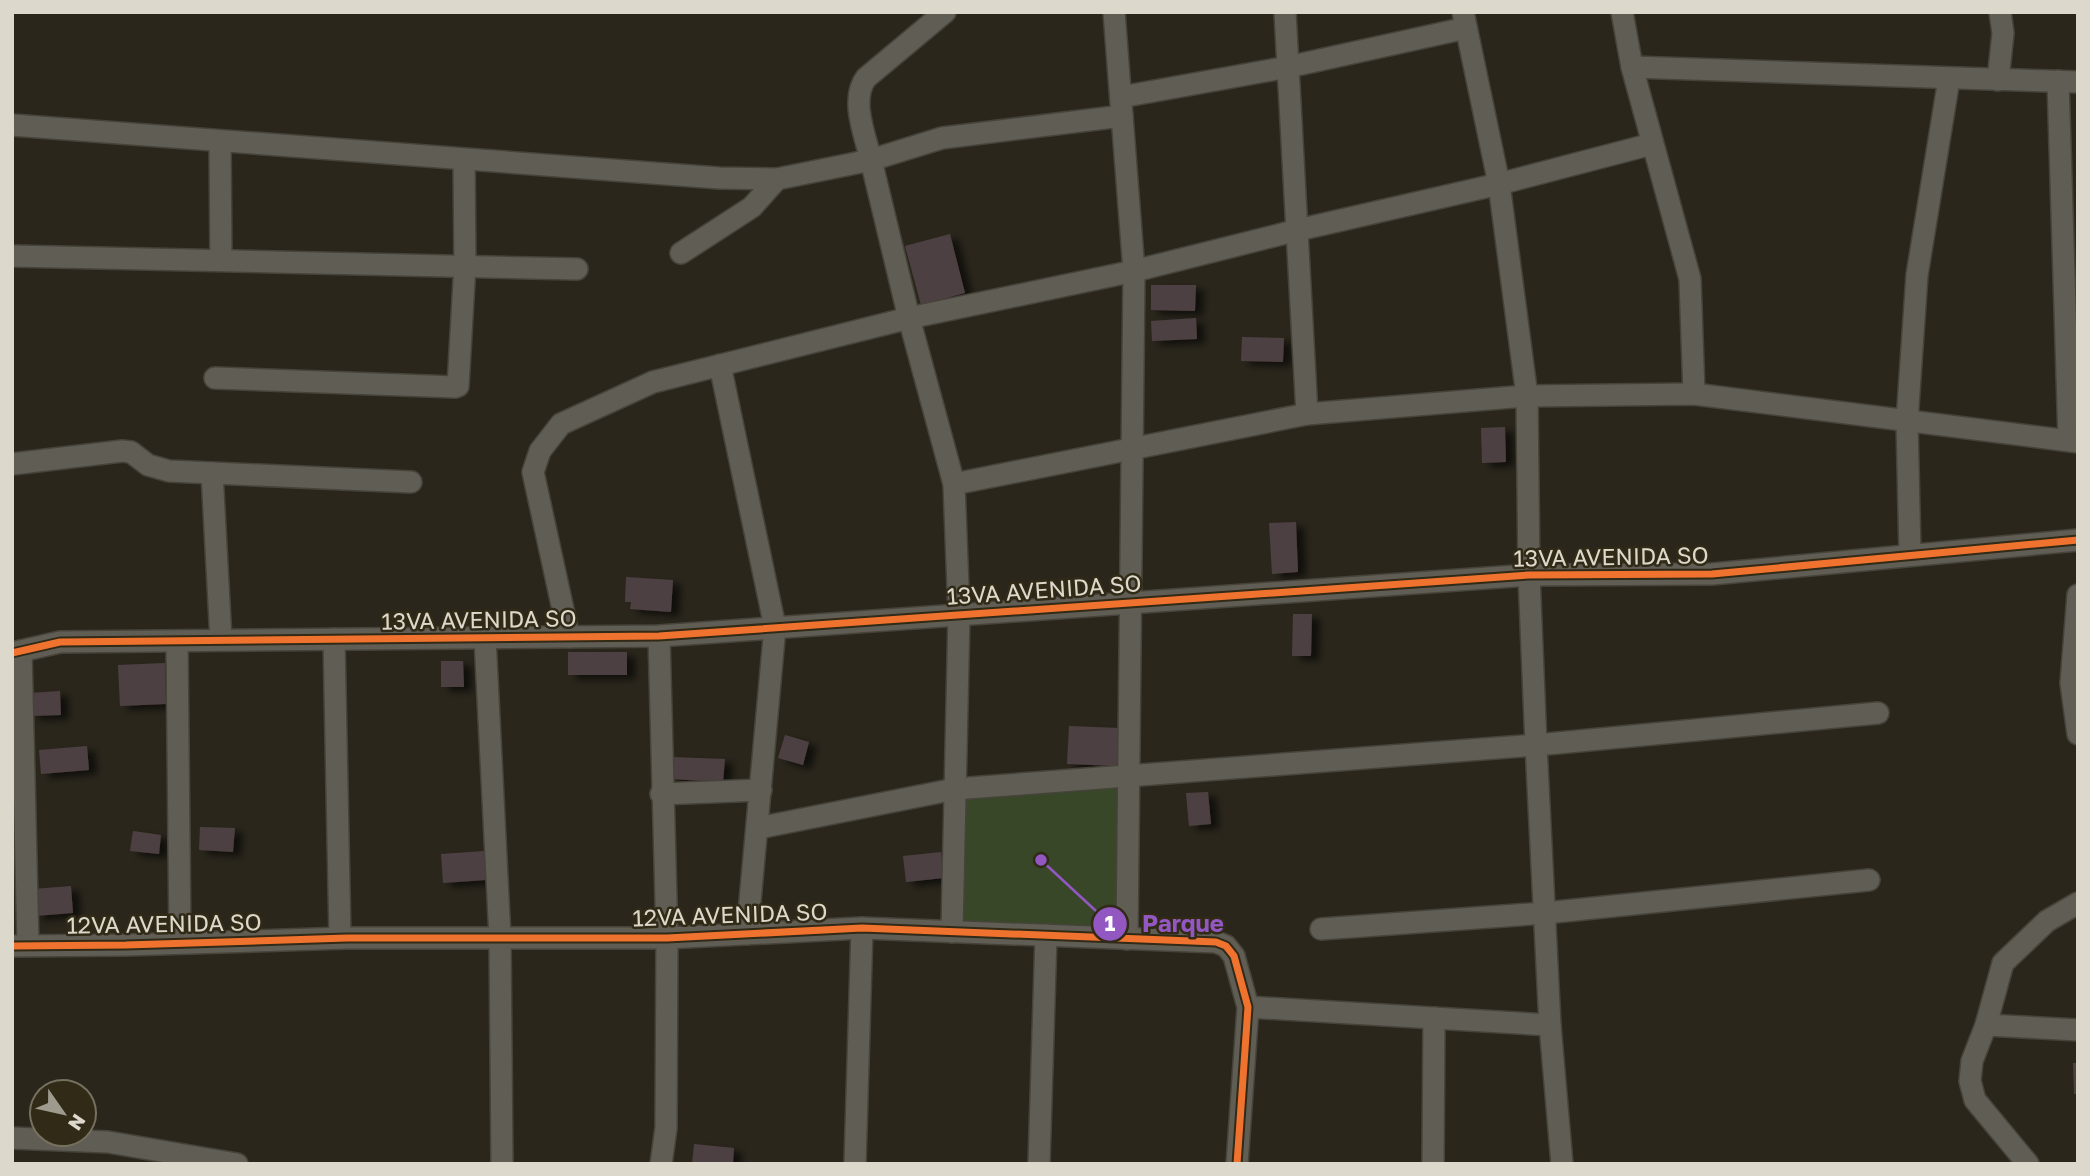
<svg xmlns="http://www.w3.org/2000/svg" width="2090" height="1176" font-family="'Golos Text',sans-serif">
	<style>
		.green { fill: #384728 }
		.building { fill: #4e4042; filter: url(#shadow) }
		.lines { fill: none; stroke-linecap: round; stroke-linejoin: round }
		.minor-casing { stroke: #46433a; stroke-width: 24 }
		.minor { stroke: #605d55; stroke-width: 21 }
		.cycleway-casing { stroke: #302a16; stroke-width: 11 }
		.cycleway { stroke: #ef722f; stroke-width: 7 }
		.labels { text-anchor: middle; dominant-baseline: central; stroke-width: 5; stroke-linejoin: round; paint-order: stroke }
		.street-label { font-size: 23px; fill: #dcd9cc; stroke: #302a16 }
		.leader { fill: none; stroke: #9357c2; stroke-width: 2.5 }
		.callout-dot { fill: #9357c2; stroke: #302a16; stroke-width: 2.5 }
		.mark-label { font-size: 21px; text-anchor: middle; font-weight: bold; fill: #fff }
		.callout-label { font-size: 24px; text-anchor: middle; font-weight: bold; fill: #9357c2; stroke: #302a16; stroke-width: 5; stroke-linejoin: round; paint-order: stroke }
	</style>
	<defs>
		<filter id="shadow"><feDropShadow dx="8" dy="4.5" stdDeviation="3.5" flood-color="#0009"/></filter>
	</defs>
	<rect width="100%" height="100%" fill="#2a261c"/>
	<path class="green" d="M 1129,777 L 1127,939 L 952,932 L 955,789 Z"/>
	<g class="building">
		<path d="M 950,234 L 965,293 L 921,305 L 905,246 Z"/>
		<path d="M 1151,285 L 1196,285 L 1195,311 L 1151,310 Z"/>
		<path d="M 1196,318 L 1197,339 L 1152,341 L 1151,321 Z"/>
		<path d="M 1242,337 L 1284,338 L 1283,362 L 1241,361 Z"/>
		<path d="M 1505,427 L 1506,462 L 1482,463 L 1481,428 Z"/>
		<path d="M 1296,522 L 1298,572 L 1272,574 L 1269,523 Z"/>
		<path d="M 626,577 L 673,580 L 671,612 L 630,609 L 631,602 L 625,602 Z"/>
		<path d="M 1293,614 L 1312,614 L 1311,656 L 1292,656 Z"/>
		<rect x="568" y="652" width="59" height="23"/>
		<path d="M 441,661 L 463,661 L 464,687 L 441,687 Z"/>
		<path d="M 165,663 L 166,704 L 120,706 L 118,665 Z"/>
		<path d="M 60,691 L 61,715 L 31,716 L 30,693 Z"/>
		<path d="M 1069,726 L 1119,728 L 1117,766 L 1067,764 Z"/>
		<path d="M 785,735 L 809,742 L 803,765 L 778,758 Z"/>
		<path d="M 87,746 L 89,770 L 41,774 L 39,750 Z"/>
		<path d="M 671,757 L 725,759 L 723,782 L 670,779 Z"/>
		<path d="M 1208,792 L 1211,824 L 1189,826 L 1186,793 Z"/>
		<path d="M 200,827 L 235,828 L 233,852 L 199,850 Z"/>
		<path d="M 133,831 L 161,835 L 159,854 L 130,851 Z"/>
		<path d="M 484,851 L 486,880 L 443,883 L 441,854 Z"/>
		<path d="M 941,852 L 944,878 L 906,882 L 903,856 Z"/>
		<path d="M 71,886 L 73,913 L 35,916 L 33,889 Z"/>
		<path d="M 2073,1063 L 2078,1063 L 2078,1094 L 2074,1094 Z"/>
		<path d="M 694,1144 L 734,1148 L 733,1164 L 692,1164 Z"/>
	</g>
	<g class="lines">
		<defs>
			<g id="minor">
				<path d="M 1114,12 L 1134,271 L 1127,939"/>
				<path d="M 1285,12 L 1307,414"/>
				<path d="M 1463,12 L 1499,184 L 1527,396 L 1529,575 L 1536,745 L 1550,1025 L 1562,1164"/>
				<path d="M 1622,12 L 1632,67 L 1690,279 L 1694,394"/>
				<path d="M 1632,67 L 2078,82"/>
				<path d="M 1998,80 L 2003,33 L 2000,12"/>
				<path d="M 2058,81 L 2069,440"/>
				<path d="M 1121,97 L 1288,67 L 1466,28"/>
				<path d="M 12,125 L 719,178 L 777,179 L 871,160 C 865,135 850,100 866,78 L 945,12"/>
				<path d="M 220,142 L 221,260"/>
				<path d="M 681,253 L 752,207 L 777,179"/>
				<path d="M 12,256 L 577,269"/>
				<path d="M 720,365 L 775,627 L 747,934"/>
				<path d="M 215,378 L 455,387 L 458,386 L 465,264 L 464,160"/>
				<path d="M 12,464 L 122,451 L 131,452 L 148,465 L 169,471 L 411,482"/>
				<path d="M 212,473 L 221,640"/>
				<path d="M 954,484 L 909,318 L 871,160 L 942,138 L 1122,116"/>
				<path d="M 1910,555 L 1907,421 L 1917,275 L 1949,79"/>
				<path d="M 2078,595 L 2071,683 L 2078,734"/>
				<path d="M 659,636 L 667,938 L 666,1128 L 661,1164"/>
				<path d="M 569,637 L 533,472 L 540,451 L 561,424 L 653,382 L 909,318 L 1134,271 L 1298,230 L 1499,184 L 1652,144"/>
				<path d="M 485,638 L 500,938 L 502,1164"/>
				<path d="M 334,639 L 340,938"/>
				<path d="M 177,642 L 180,943"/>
				<path d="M 21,651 L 28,944"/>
				<path d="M 12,653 L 60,642 L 659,636 L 1529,575 L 1712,574 L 2078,540"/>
				<path d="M 661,794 L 761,790"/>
				<path d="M 758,828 L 955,789 L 1536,745 L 1878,713"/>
				<path d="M 1321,929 L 1545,913 L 1869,880"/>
				<path d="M 952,932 L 959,614 L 954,484 L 1307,414 L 1527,396 L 1694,394 L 2078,442"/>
				<path d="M 12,946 L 126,945 L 347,938 L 667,938 L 862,928 L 1216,942 L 1226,946 L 1234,956 L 1248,1007 L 1237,1164"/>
				<path d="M 1248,1007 L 1550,1025"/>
				<path d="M 1986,1025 L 2078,1030"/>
				<path d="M 12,1138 L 108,1142 L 237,1164"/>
				<path d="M 855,1164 L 862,928"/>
				<path d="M 1039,1164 L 1046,935"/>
				<path d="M 1433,1164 L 1434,1018"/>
				<path d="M 2028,1164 L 1975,1100 L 1970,1081 L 1972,1061 L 1986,1025 L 2003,963 L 2047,921 L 2078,903"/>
			</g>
		</defs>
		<use href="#minor" class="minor-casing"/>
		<use href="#minor" class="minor"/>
		<defs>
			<g id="cycleway">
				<path d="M 12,653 L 60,642 L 659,636 L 1529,575 L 1712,574 L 2078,540"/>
				<path d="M 12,946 L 126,945 L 347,938 L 667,938 L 862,928 L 1216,942 L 1226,946 L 1234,956 L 1248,1007 L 1237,1164"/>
			</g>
		</defs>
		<use href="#cycleway" class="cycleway-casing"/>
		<use href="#cycleway" class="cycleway"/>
	</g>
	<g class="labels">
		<g class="street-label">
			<text transform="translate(1611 556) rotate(-1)">13VA AVENIDA SO</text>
			<text transform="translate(1044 589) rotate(-4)">13VA AVENIDA SO</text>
			<text transform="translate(479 619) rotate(-1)">13VA AVENIDA SO</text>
			<text transform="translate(730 914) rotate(-2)">12VA AVENIDA SO</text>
			<text transform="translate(164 923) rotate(-1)">12VA AVENIDA SO</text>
		</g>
	</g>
	<path class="leader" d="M1041 860L1110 924"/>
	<g class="callout-dot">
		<circle cx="1041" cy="860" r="7"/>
		<circle cx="1110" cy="924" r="18"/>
	</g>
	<g class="mark-label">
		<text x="1110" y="931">1</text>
	</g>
	<g class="callout-label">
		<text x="1183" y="932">Parque</text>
	</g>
	<rect width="2090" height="1176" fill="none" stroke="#dcd9cc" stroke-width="28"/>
	<g transform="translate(63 1113) rotate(124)"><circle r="33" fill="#302a16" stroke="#75705f" stroke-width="2"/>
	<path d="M0-5L12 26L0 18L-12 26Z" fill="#9e9a8e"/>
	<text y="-10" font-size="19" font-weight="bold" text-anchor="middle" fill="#dcd9cc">N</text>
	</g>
</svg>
